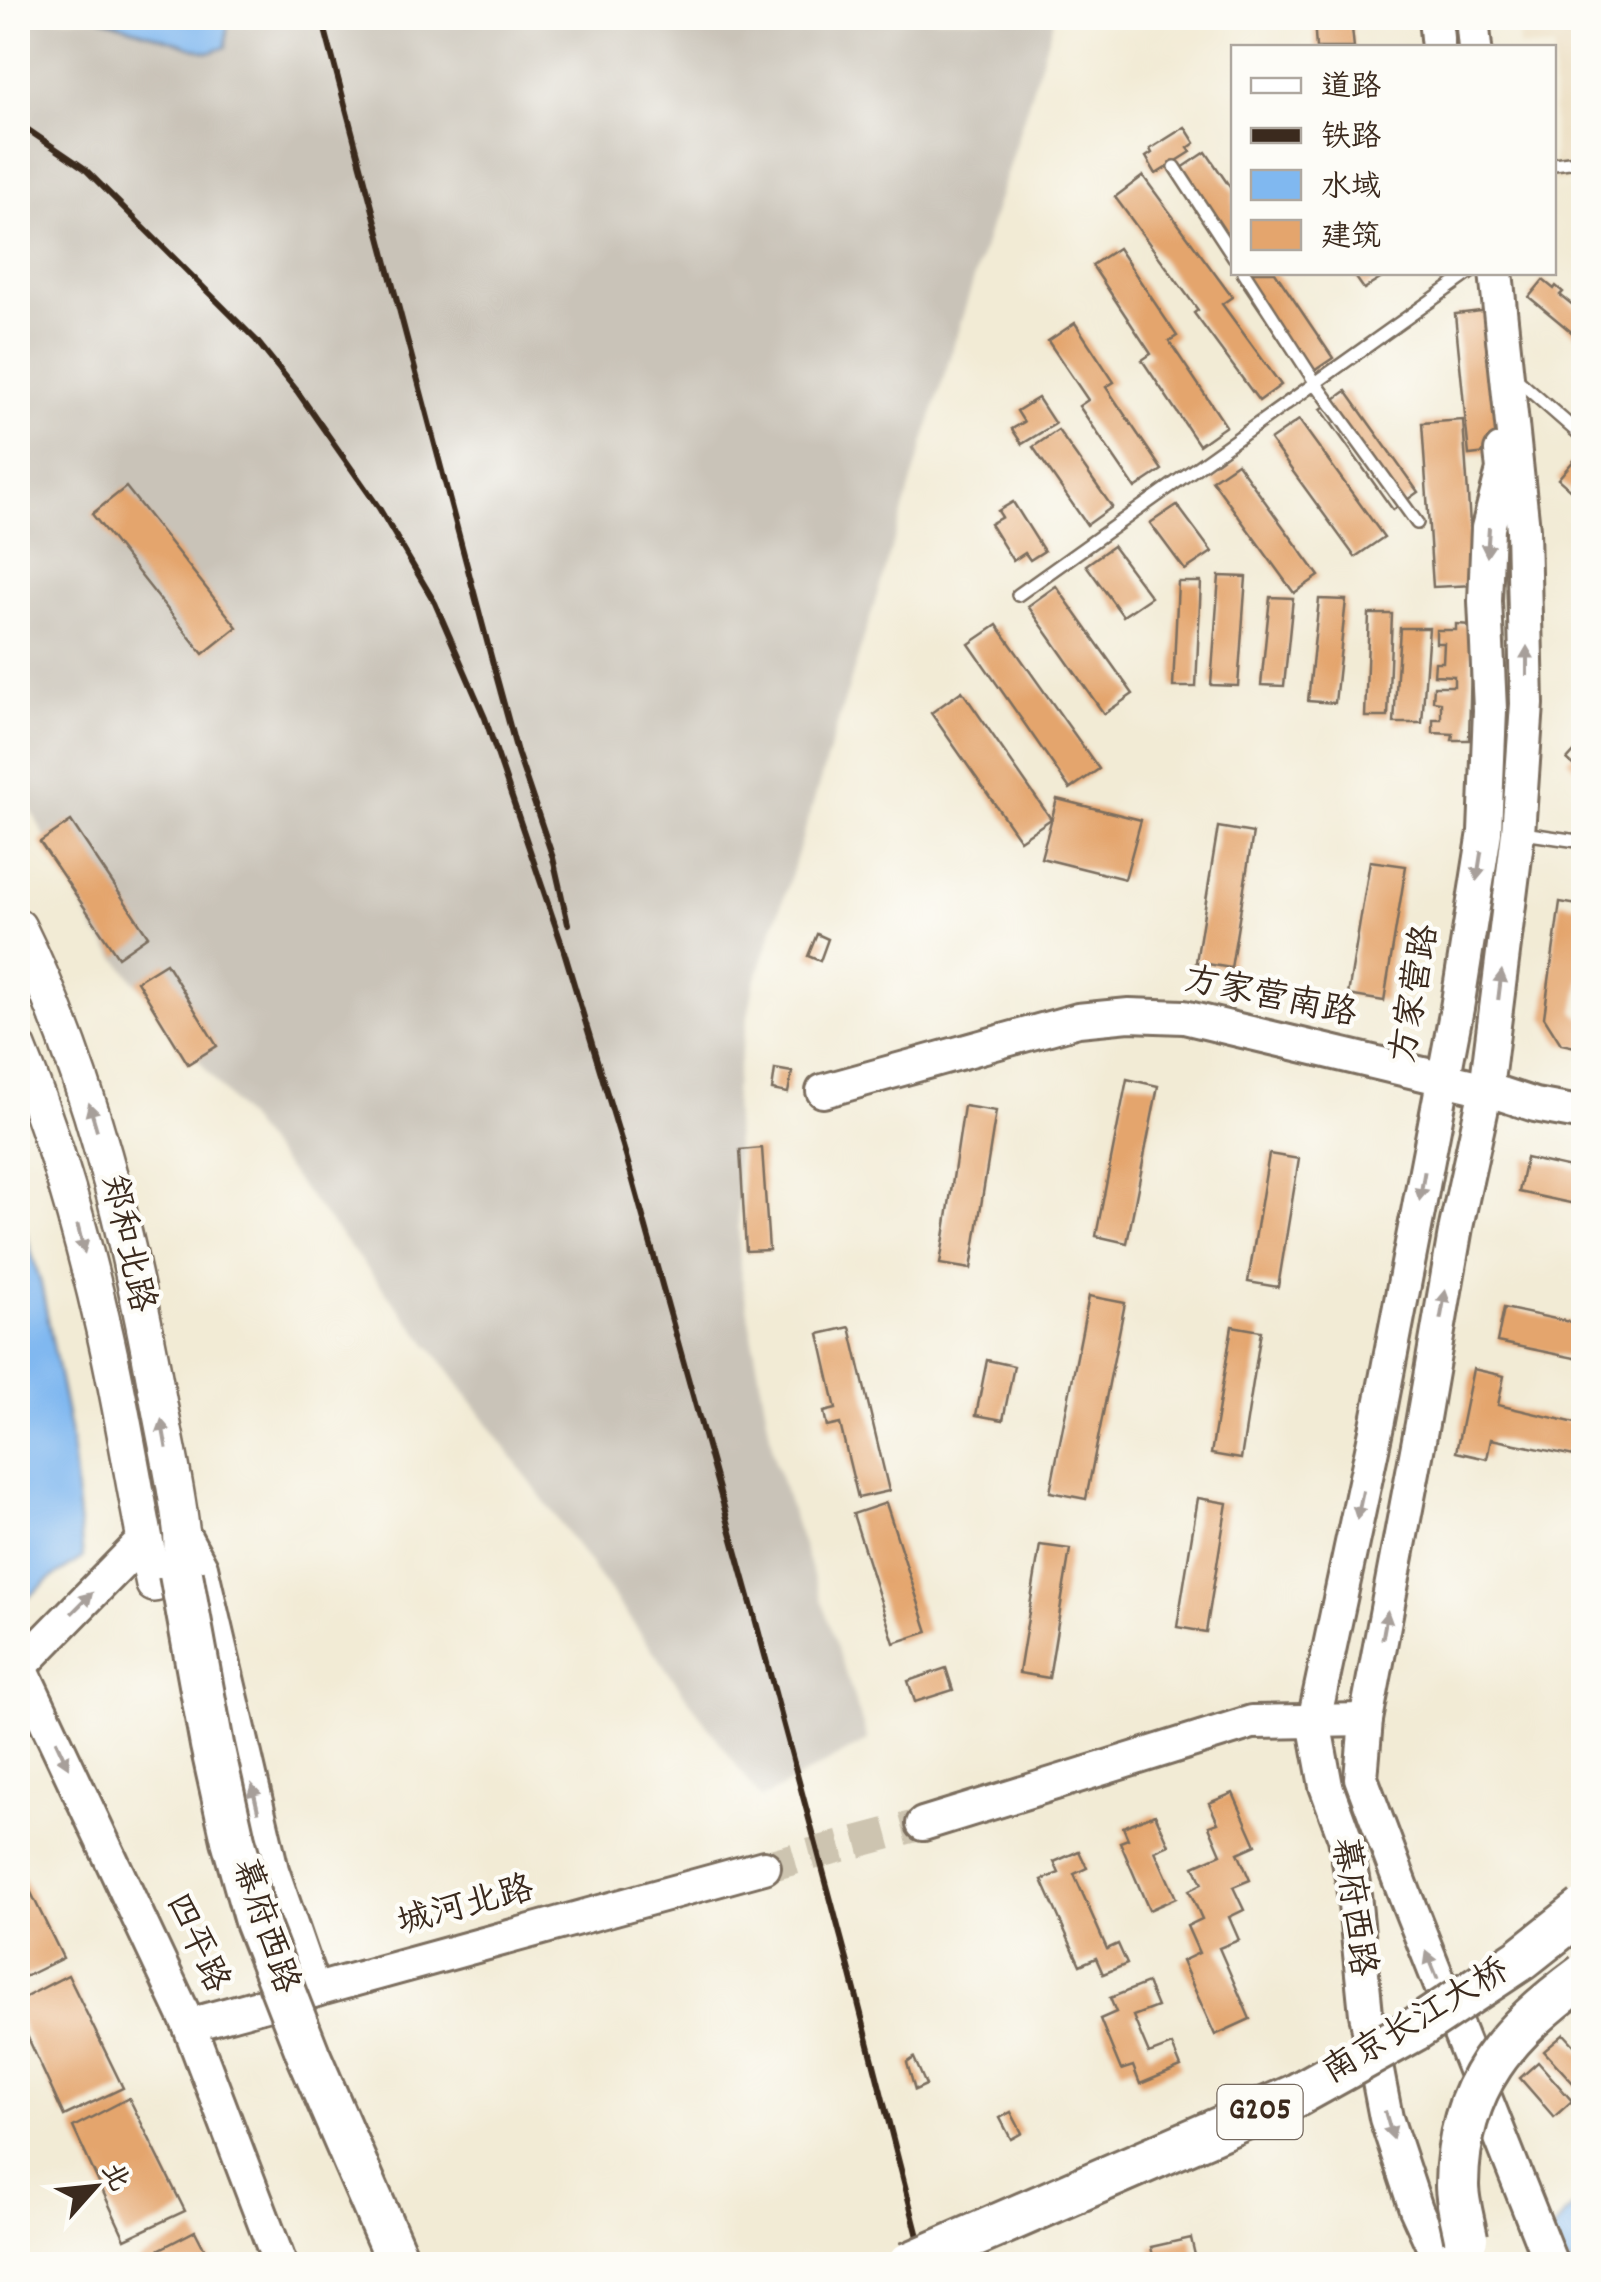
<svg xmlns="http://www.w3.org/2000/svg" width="1601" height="2282" font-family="Dekko,'LXGW WenKai TC',sans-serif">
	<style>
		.built { fill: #e9d9ba }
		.industrial { fill: #c9c3b8 }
		.water { fill: #80b8f0; stroke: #5e7187; stroke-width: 2.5 }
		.building { fill: #e4a56d }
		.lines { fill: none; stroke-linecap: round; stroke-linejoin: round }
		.secondary-tunnel { stroke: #cdc4b0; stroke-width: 32; stroke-dasharray: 32 16; stroke-linecap: butt }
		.lane-casing { stroke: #7b6e5e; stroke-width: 16 }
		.secondary-casing { stroke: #7b6e5e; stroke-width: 38 }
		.primary-casing { stroke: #7b6e5e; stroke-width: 40 }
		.lane { stroke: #fff; stroke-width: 11 }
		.secondary { stroke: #fff; stroke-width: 32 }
		.primary { stroke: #fff; stroke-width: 35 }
		.rail { stroke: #3b2a1e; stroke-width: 6 }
		.highway-bridge-casing { stroke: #7b6e5e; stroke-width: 48; stroke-linecap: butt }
		.highway-bridge { stroke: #fff; stroke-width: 42 }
		.oneway { fill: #a79f9a }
		.labels { text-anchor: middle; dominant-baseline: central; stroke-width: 9; stroke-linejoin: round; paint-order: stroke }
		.shield { fill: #fdfcf7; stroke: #75695f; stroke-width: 2.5 }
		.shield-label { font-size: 32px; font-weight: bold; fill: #3b2a1e }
		.street-label { font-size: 35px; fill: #3b2a1e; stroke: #fdfcf7 }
	</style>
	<rect width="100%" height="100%" fill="#fdfcf7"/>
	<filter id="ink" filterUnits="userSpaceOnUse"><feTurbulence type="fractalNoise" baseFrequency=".01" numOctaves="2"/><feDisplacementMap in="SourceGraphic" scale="20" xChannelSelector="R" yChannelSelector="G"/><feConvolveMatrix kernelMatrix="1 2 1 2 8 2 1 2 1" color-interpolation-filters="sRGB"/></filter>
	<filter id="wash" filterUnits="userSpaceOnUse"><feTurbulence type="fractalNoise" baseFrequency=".0048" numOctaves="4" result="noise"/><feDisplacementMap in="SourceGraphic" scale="40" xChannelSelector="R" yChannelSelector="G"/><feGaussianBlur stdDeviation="2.25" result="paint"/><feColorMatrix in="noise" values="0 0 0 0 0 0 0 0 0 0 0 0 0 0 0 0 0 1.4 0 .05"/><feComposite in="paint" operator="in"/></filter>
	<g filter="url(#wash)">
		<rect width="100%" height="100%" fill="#f2ebd5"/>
		<path class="built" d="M 1517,18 L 1583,18 L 1583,178 L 1554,182 L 1554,48 L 1519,47 Z"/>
		<path class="industrial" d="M 18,18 L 1054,18 L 789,882 L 754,985 L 734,1092 L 740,1268 L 775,1462 L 868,1740 L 761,1799 L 445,1365 L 95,932 L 18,785 Z"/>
		<g class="water">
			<path d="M 101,18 L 228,18 L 226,47 L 209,53 Z"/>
			<path d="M 18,1207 L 41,1284 L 70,1430 L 83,1558 L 53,1577 L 18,1606 Z"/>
			<path d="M 1583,2200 L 1583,2264 L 1531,2264 L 1565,2214 Z"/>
		</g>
		<g id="blocks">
			<g class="building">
				<path d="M 1314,18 L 1351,18 L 1354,48 L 1316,48 Z"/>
				<path d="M 1185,127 L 1195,143 L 1188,148 L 1191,152 L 1156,174 L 1146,157 L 1152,153 L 1150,149 Z"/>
				<path d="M 1206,152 L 1234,193 L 1234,250 L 1179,170 Z"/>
				<path d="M 1143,176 L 1232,297 L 1222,304 L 1281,385 L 1259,401 L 1194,313 L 1198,310 L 1115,197 Z"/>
				<path d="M 1118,248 L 1177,336 L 1169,341 L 1226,426 L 1199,445 L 1142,360 L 1151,354 L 1092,265 Z"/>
				<path d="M 1242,272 L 1275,272 L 1333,358 L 1305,377 L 1237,276 Z"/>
				<path d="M 1352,272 L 1383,272 L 1385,276 L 1364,289 Z"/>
				<path d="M 1543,280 L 1554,289 L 1556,286 L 1563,292 L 1560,295 L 1579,310 L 1581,307 L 1584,309 L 1584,335 L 1580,339 L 1529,297 Z"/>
				<path d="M 1490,310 L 1505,451 L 1469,455 L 1455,314 Z"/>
				<path d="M 1075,323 L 1114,382 L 1106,387 L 1162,470 L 1135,488 L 1079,406 L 1088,400 L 1048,341 Z"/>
				<path d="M 1346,391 L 1418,492 L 1393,510 L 1321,409 Z"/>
				<path d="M 1038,398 L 1055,424 L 1022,444 L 1012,429 L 1024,422 L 1017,411 Z"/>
				<path d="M 1299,420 L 1384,537 L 1355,557 L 1270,440 Z"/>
				<path d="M 1463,420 L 1474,585 L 1433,587 L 1422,423 Z"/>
				<path d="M 1058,430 L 1112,507 L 1087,525 L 1033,447 Z"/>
				<path d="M 1576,458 L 1584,465 L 1584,502 L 1558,479 Z"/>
				<path d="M 1237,463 L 1319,576 L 1294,593 L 1212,480 Z"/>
				<path d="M 126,487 L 237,627 L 203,654 L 92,514 Z"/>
				<path d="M 1013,502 L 1044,551 L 1030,560 L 1025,553 L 1013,561 L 990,524 L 1002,517 L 998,511 Z"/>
				<path d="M 1177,505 L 1212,552 L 1185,570 L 1150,523 Z"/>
				<path d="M 1113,546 L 1151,597 L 1123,616 L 1086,565 Z"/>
				<path d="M 1219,576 L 1246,577 L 1238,686 L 1211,685 Z"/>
				<path d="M 1178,582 L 1201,582 L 1196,687 L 1173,687 Z"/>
				<path d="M 1056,586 L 1133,694 L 1104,714 L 1028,606 Z"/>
				<path d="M 1270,597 L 1293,598 L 1284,686 L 1261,685 Z"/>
				<path d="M 1319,599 L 1346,600 L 1335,703 L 1308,701 Z"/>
				<path d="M 1369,614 L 1392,614 L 1388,717 L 1365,717 Z"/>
				<path d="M 1456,624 L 1472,625 L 1469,740 L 1452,740 L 1453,734 L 1433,733 L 1433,719 L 1441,719 L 1441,702 L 1433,701 L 1434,686 L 1454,686 L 1454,676 L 1434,675 L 1435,662 L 1443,662 L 1444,643 L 1436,643 L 1436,630 L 1456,630 Z"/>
				<path d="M 997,625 L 1099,769 L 1070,789 L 969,644 Z"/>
				<path d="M 1400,628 L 1429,628 L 1422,723 L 1394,723 Z"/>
				<path d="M 962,691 L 1051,819 L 1020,840 L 931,713 Z"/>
				<path d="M 1584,741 L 1584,775 L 1567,760 Z"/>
				<path d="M 1057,799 L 1141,820 L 1125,879 L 1041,858 Z"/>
				<path d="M 71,821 L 148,936 L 118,957 L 40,842 Z"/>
				<path d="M 1218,827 L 1253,833 L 1231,968 L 1196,962 Z"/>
				<path d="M 1370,861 L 1406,866 L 1384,1001 L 1348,995 Z"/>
				<path d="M 1560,902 L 1584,906 L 1584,962 L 1574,1012 L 1584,1019 L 1584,1049 L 1561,1044 L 1544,1017 Z"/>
				<path d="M 817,934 L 828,939 L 820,961 L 808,956 Z"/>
				<path d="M 166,963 L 217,1046 L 188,1064 L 137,981 Z"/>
				<path d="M 775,1069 L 792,1072 L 788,1093 L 772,1090 Z"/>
				<path d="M 1127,1079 L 1158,1086 L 1127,1243 L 1096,1236 Z"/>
				<path d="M 964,1106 L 996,1111 L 971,1269 L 940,1264 Z"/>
				<path d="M 762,1148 L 769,1250 L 746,1251 L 740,1150 Z"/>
				<path d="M 1269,1154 L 1299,1159 L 1278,1287 L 1248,1282 Z"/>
				<path d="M 1526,1158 L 1584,1171 L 1584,1206 L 1519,1192 Z"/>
				<path d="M 1089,1296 L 1125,1303 L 1086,1499 L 1050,1492 Z"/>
				<path d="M 1504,1308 L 1584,1325 L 1584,1360 L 1497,1342 Z"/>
				<path d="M 1232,1326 L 1261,1331 L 1241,1459 L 1211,1454 Z"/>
				<path d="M 850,1327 L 889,1491 L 858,1498 L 840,1424 L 827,1427 L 824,1412 L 836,1409 L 819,1334 Z"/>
				<path d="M 987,1360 L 1014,1366 L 1003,1420 L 976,1415 Z"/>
				<path d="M 1473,1369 L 1504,1376 L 1498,1405 L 1584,1425 L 1584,1458 L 1491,1439 L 1487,1459 L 1456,1452 Z"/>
				<path d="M 1198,1498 L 1227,1503 L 1206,1632 L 1177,1627 Z"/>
				<path d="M 886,1503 L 928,1632 L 894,1643 L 853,1514 Z"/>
				<path d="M 1040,1545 L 1070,1549 L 1049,1678 L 1019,1673 Z"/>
				<path d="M 946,1668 L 953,1690 L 915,1702 L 908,1681 Z"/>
				<path d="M 1233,1793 L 1256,1845 L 1238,1853 L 1250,1880 L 1233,1887 L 1244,1910 L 1229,1917 L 1239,1940 L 1219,1948 L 1250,2019 L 1215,2035 L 1182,1961 L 1199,1953 L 1187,1926 L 1202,1919 L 1189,1890 L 1202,1884 L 1194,1866 L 1221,1854 L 1209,1826 L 1218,1823 L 1209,1803 Z"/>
				<path d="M 1155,1814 L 1169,1845 L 1155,1851 L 1176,1898 L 1149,1910 L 1120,1842 L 1128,1839 L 1123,1827 Z"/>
				<path d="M 1079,1851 L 1087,1868 L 1074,1874 L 1107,1949 L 1118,1944 L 1127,1964 L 1103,1974 L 1096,1958 L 1080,1965 L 1042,1880 L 1059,1873 L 1054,1862 Z"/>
				<path d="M 18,1866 L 63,1958 L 18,1980 Z"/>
				<path d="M 68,1975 L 123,2088 L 64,2116 L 18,2016 L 18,2001 Z"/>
				<path d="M 1147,1983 L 1157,2007 L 1133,2016 L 1149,2054 L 1172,2045 L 1181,2067 L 1140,2084 L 1133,2066 L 1121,2070 L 1100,2019 L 1116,2012 L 1110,1998 Z"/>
				<path d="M 1564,2034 L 1584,2056 L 1584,2095 L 1544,2051 Z"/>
				<path d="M 914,2058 L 926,2085 L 915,2090 L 907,2063 Z"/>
				<path d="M 1538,2062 L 1572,2101 L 1554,2117 L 1520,2078 Z"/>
				<path d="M 129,2098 L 185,2211 L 125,2239 L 73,2127 Z"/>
				<path d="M 1011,2112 L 1022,2133 L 1011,2139 L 1000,2118 Z"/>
				<path d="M 195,2231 L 212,2264 L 141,2264 L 139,2260 Z"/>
				<path d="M 1191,2238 L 1197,2264 L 1155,2264 L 1151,2247 Z"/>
			</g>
		</g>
	</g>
	<g filter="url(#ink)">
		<use href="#blocks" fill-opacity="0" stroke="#7b6e5e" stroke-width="2.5"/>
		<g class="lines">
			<path class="secondary-tunnel" d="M 764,1867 L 923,1824"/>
			<defs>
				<g id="lane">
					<path d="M 1554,164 L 1584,160"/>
					<path d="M 1175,167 L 1234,257"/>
					<path d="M 1244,272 L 1315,382 L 1417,523"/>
					<path d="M 1513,376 L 1584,438"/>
					<path d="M 1018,595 L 1471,272"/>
					<path d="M 1523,833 L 1584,842"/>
				</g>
				<g id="secondary">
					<path d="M 1435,18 L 1438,48"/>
					<path d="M 1472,18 L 1475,48"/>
					<path d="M 1496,272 L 1523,529 L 1527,704 L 1518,833 L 1486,1089 L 1456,1227 L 1422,1424 L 1366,1720 L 1361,1778 L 1406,1898 L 1551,2264"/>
					<path d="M 823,1091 L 1078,1020 L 1129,1015 L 1184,1017 L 1486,1089 L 1535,1105 L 1584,1114"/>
					<path d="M 181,1530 L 201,1567 L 272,1870 L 314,1991"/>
					<path d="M 20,1666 L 189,2025 L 280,2264"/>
					<path d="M 18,1669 L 144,1540"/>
					<path d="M 923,1824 L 1252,1722 L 1366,1720"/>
					<path d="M 189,2025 L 764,1867"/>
					<path d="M 1441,2264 L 1416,2209 L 1386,2118 L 1366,2014 L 1353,1884 L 1345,1838 L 1326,1786 L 1314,1721 L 1378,1421 L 1457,1008 L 1485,832 L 1490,710 L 1485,601 L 1488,528 L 1503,470 L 1501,451"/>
				</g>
				<g id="primary">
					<path d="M 18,927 C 90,1073 128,1233 157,1393 C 165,1438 176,1483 181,1528 C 183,1543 181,1559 181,1574"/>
					<path d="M 18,1048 C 56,1140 83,1237 105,1334 C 124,1417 136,1501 154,1584"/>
				</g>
			</defs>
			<use href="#lane" class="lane-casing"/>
			<use href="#secondary" class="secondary-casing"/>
			<use href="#primary" class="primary-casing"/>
			<use href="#lane" class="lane"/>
			<use href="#secondary" class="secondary"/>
			<use href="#primary" class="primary"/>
			<g class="rail">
				<path d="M 322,18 L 493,664 L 517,752 L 553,858 L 568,924"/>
				<path d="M 18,123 L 84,168 L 256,340 L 297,391 L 379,508 L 435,603 L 485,718 L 563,948 L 626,1156 L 753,1611 L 850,1971 L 925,2264"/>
			</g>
			<defs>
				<g id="highway-bridge">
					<path d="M 181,1574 L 212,1745 L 233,1840 L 256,1921 L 308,2054 L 399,2264"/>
					<path d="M 1466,2238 C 1463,2221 1457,2202 1457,2185 C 1458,2084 1507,2032 1584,1975"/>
					<path d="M 909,2264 L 1295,2096 L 1414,2030 L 1521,1959 L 1584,1909"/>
				</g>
			</defs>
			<use href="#highway-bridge" class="highway-bridge-casing"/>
			<use href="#highway-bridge" class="highway-bridge"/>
		</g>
		<defs><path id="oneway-solid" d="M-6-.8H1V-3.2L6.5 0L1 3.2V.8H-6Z" transform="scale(2.5)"/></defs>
		<g class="oneway">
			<use href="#oneway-solid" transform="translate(1488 542) rotate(94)"/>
			<use href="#oneway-solid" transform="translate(1527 661) rotate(-90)"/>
			<use href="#oneway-solid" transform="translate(1479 866) rotate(99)"/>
			<use href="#oneway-solid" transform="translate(1500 985) rotate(-83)"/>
			<use href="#oneway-solid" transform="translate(93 1117) rotate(-106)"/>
			<use href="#oneway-solid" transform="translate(1422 1186) rotate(100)"/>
			<use href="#oneway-solid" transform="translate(81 1239) rotate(76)"/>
			<use href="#oneway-solid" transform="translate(1443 1305) rotate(-80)"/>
			<use href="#oneway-solid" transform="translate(164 1434) rotate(-100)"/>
			<use href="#oneway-solid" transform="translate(1360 1505) rotate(102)"/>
			<use href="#oneway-solid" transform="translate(82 1603) rotate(-45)"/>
			<use href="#oneway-solid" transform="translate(1385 1625) rotate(-80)"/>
			<use href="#oneway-solid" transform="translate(62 1754) rotate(65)"/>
			<use href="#oneway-solid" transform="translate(255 1798) rotate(-103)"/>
			<use href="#oneway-solid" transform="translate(1432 1965) rotate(-112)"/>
			<use href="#oneway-solid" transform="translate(1389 2125) rotate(74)"/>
		</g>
	</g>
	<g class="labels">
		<rect class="shield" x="1217.5" y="2085" width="85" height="54" rx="8"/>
		<g class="shield-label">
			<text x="1260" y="2112">G205</text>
		</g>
		<g class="street-label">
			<text transform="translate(1417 994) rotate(-80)">方家营路</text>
			<text transform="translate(1270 999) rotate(12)">方家营南路</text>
			<text transform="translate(125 1244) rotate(77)">郑和北路</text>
			<text transform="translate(1351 1907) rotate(82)">幕府西路</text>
			<text transform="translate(466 1908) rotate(-15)">城河北路</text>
			<text transform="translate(263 1927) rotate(71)">幕府西路</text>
			<text transform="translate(195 1944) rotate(65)">四平路</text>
			<text transform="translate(1417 2023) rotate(-31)">南京长江大桥</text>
		</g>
	</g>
	<rect width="1601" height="2282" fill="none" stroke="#fdfcf7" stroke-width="60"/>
	<rect x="1231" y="45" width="325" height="230" fill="#fdfcf7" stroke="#afa8a0" stroke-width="2.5"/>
	<rect x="1251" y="78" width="50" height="15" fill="#ffffff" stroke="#afa8a0" stroke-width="2.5"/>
	<text x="1321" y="95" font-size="30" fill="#3b2a1e">道路</text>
	<rect x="1251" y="128" width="50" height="15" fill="#3b2a1e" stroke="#afa8a0" stroke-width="2.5"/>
	<text x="1321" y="145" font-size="30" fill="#3b2a1e">铁路</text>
	<rect x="1251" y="170" width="50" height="30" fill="#80b8f0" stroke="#afa8a0" stroke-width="2.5"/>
	<text x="1321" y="195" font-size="30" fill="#3b2a1e">水域</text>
	<rect x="1251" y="220" width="50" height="30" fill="#e4a56d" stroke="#afa8a0" stroke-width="2.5"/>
	<text x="1321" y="245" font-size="30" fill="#3b2a1e">建筑</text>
	<g transform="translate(95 2187) rotate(63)" stroke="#fdfcf7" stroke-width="8" paint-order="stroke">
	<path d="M0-8L18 38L0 25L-18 38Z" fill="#3b2a1e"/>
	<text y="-15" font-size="28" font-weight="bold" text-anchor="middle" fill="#3b2a1e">北</text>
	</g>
</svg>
